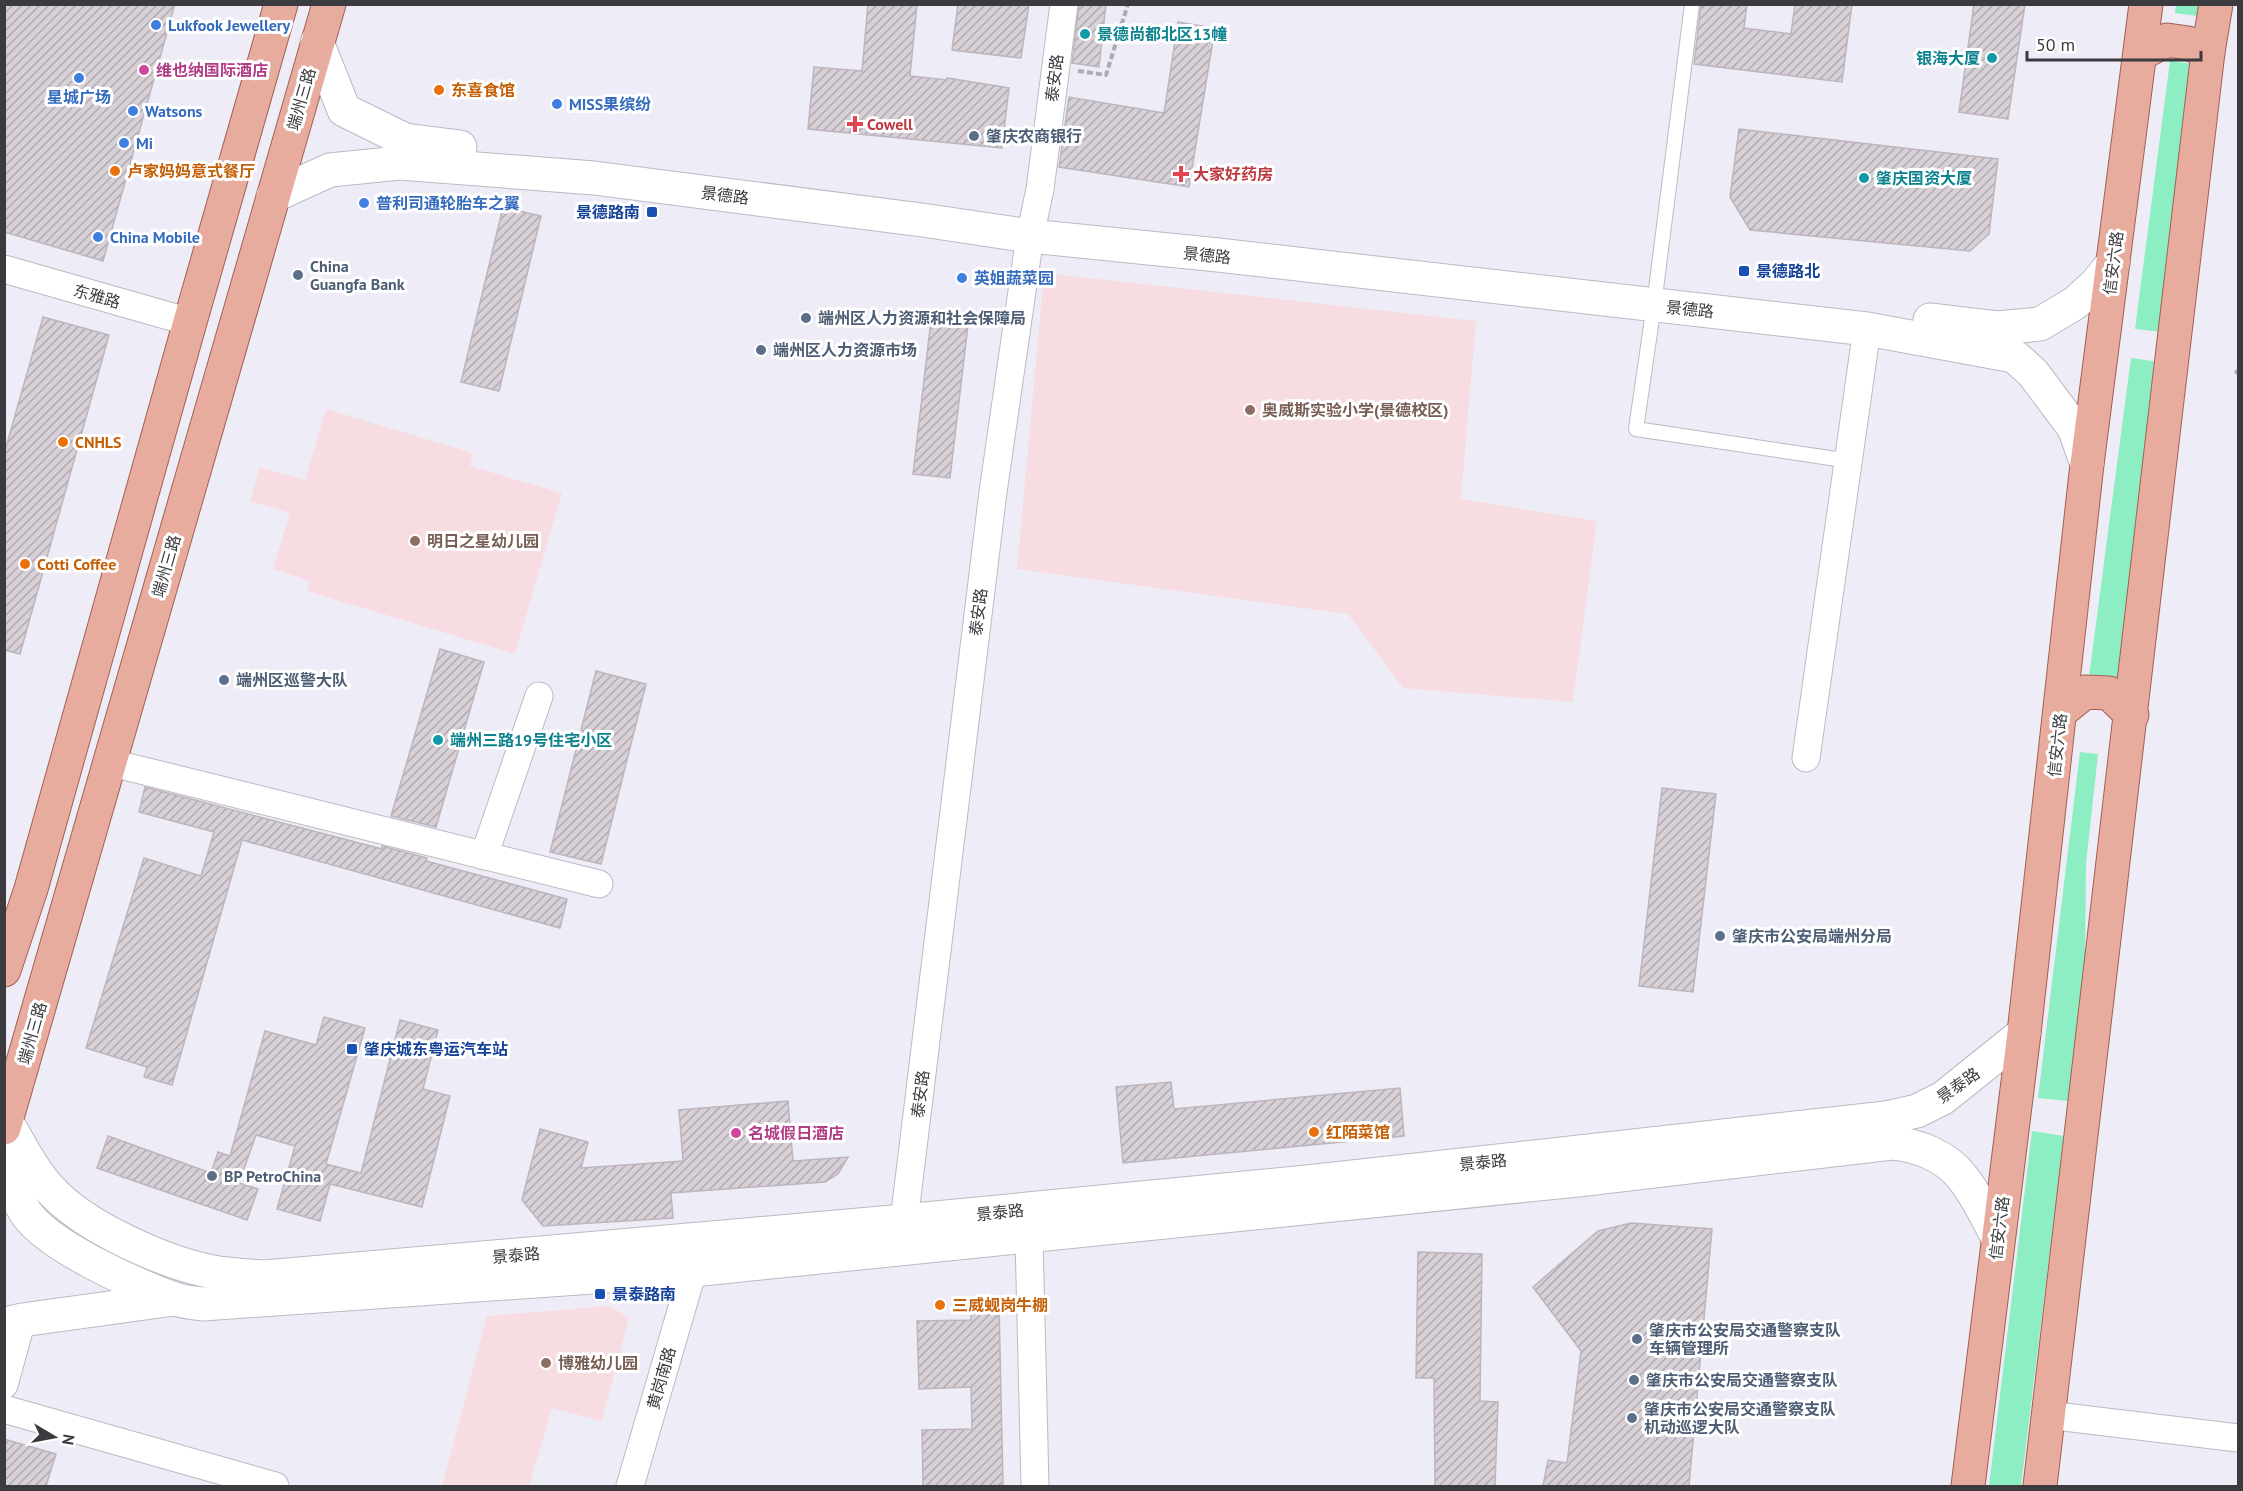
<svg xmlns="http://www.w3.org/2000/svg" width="2243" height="1491" font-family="'PT Sans','Noto Sans SC',sans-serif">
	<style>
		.education { fill: #f7dde2 }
		.green { fill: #8ceec2 }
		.building { fill: url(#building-hatch); stroke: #bdb5bd; stroke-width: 1.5 }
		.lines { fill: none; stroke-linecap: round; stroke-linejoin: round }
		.service-casing { stroke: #bbbac4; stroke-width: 16 }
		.minor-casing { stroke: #bbbac4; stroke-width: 29 }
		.tertiary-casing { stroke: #bbbac4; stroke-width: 35 }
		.primary-casing { stroke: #a16053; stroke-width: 35 }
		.path { stroke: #ababb2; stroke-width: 4; stroke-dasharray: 6 3; stroke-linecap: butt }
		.service { stroke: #fff; stroke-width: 14 }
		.minor { stroke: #fff; stroke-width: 27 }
		.tertiary { stroke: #fff; stroke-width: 33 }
		.primary { stroke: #e8ac9e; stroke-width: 33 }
		.shop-dot { fill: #3f7fe0; stroke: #fff; stroke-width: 2 }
		.culture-dot { fill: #0f9aa8; stroke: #fff; stroke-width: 2 }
		.hotel-dot { fill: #d1479c; stroke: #fff; stroke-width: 2 }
		.food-dot { fill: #e8710a; stroke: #fff; stroke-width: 2 }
		.health-dot { fill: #e0444e; stroke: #fff; stroke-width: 2 }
		.service-dot { fill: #5c6f8a; stroke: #fff; stroke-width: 2 }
		.transit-dot { fill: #1a4fb4; stroke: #fff; stroke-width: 2 }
		.education-dot { fill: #8d6e63; stroke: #fff; stroke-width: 2 }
		.labels { text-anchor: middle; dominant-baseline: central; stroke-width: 6; stroke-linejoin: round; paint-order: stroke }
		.shop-label { font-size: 16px; font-weight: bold; fill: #366cbe; stroke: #fff; text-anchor: start }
		.culture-label { font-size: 16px; font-weight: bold; fill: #0d838f; stroke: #fff; text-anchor: start }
		.hotel-label { font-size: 16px; font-weight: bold; fill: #b23c85; stroke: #fff; text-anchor: start }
		.street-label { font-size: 16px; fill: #3b3b3f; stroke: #fff }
		.food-label { font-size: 16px; font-weight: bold; fill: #c56008; stroke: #fff; text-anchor: start }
		.health-label { font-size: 16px; font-weight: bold; fill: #be3a42; stroke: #fff; text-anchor: start }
		.service-label { font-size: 16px; font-weight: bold; fill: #4e5e75; stroke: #fff; text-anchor: start }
		.transit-label { font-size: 16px; font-weight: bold; fill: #164399; stroke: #fff; text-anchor: start }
		.education-label { font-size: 16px; font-weight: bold; fill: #785e54; stroke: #fff; text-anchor: start }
	</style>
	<defs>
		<pattern id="building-hatch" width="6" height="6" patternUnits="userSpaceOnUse" patternTransform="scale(1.5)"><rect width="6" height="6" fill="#d8d0d7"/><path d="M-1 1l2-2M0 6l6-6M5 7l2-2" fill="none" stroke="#b0aab0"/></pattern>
	</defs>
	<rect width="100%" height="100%" fill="#eeedf7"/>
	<g class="education">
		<path d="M 1044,273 L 1476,321 L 1461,499 L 1597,521 L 1573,702 L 1403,688 L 1348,614 L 1017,569 Z"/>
		<path d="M 326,409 L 473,453 L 470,466 L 562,493 L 515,654 L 307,591 L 310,581 L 273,569 L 290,513 L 250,501 L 260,467 L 305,480 Z"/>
		<path d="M 610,1306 L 629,1318 L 602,1421 L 552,1408 L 529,1486 L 442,1486 L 487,1316 Z"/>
	</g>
	<g class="green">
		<path d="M 2176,5 L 2206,5 L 2205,17 L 2175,13 Z"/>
		<path d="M 2170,61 L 2200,65 L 2163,332 L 2135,329 Z"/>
		<path d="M 2131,358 L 2159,362 L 2115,702 L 2086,699 Z"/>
		<path d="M 2080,752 L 2098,754 L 2086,864 L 2085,962 L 2068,1101 L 2038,1098 Z"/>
		<path d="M 2032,1131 L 2064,1136 L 2021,1486 L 1989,1486 Z"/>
	</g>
	<g class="building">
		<path d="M 4,4 L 175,4 L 103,261 L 4,232 Z"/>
		<path d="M 868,4 L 917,4 L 910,76 L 947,80 L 947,78 L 1009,88 L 1002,148 L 808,129 L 814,67 L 862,71 Z"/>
		<path d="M 958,4 L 1029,4 L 1021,58 L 952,50 Z"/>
		<path d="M 1079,4 L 1106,4 L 1099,67 L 1072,63 Z"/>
		<path d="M 1701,4 L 1747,4 L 1744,28 L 1791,34 L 1795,4 L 1852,4 L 1842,82 L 1694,64 Z"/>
		<path d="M 1974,4 L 2025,4 L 2008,119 L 1959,112 Z"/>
		<path d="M 1178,22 L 1215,28 L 1189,187 L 1059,167 L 1069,97 L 1164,113 Z"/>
		<path d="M 1739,129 L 1998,159 L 1989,234 L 1970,251 L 1750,230 L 1730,197 Z"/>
		<path d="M 503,207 L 541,216 L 499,391 L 461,382 Z"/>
		<path d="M 43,317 L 109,335 L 20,654 L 4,650 L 4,454 Z"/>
		<path d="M 931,320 L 968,325 L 950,478 L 913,474 Z"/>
		<path d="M 440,649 L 484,662 L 436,827 L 391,816 Z"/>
		<path d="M 596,671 L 646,684 L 601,864 L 550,852 Z"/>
		<path d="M 145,787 L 382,849 L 382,846 L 427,858 L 426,861 L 567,899 L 560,928 L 242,840 L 172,1085 L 144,1077 L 147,1067 L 86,1048 L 144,858 L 201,876 L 214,832 L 139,812 Z"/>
		<path d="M 1662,788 L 1716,794 L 1693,992 L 1639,986 Z"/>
		<path d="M 324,1017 L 365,1028 L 326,1164 L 361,1173 L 400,1020 L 438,1030 L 423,1089 L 450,1096 L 422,1207 L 330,1184 L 320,1221 L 277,1209 L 295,1146 L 256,1135 L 239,1183 L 258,1189 L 247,1220 L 97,1168 L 108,1136 L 211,1173 L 218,1152 L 230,1156 L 265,1031 L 316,1045 Z"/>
		<path d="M 1171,1082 L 1174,1109 L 1400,1088 L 1404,1136 L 1123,1163 L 1116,1087 Z"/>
		<path d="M 788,1101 L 793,1161 L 848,1157 L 838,1174 L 825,1182 L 671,1193 L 673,1218 L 543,1226 L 522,1200 L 540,1129 L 588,1142 L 581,1168 L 683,1161 L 679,1110 Z"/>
		<path d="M 1631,1223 L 1712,1229 L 1689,1486 L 1543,1486 L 1548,1460 L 1567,1463 L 1581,1351 L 1533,1287 L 1598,1231 Z"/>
		<path d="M 1418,1252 L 1482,1254 L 1480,1401 L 1498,1402 L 1495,1486 L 1435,1486 L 1434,1378 L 1416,1378 Z"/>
		<path d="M 999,1304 L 1003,1486 L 923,1486 L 922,1430 L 972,1429 L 971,1387 L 919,1389 L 917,1321 L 971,1320 L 971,1305 Z"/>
		<path d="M 4,1439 L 56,1454 L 46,1486 L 4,1486 Z"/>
	</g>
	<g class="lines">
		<defs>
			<path id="service" d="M 1692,4 L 1654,305 L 1636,429 L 1850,461"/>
			<g id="minor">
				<path d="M 4,269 L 190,322"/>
				<path d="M 1806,758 L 1867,329"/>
				<path d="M 108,762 L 599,884"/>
				<path d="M 484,856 L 539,696"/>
				<path d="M 904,1221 L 993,492 L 1030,236 L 1040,189 L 1064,4"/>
				<path d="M 1029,1237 L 1035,1486"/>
				<path d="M 4,1385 L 22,1320"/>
				<path d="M 4,1409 L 275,1486"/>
				<path d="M 2048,1415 L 2238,1438"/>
				<path d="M 630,1486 L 693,1270"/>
			</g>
			<g id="tertiary">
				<path d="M 317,42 L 344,110 L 405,140 L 460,147"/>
				<path d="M 273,196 L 330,170 L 400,163 L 594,178 L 922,220 L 1030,236 L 1218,255 L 1867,329 L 2014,356 L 2033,373 L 2074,428 L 2087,464"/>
				<path d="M 1930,320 L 1997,328 L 2040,324 L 2075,303 L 2095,285 L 2113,263"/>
				<path d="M 4,1118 C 19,1141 30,1168 49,1188 C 83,1227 168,1265 219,1273 C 235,1275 250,1276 265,1277 L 904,1221 L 1307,1182 L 1886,1118 L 1917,1111 L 1943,1098 L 2024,1033"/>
				<path d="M 4,1167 C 11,1182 17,1200 26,1213 C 48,1246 133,1284 172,1298 C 182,1302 193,1303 203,1304 L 693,1270 L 1578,1180 L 1892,1143 C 1917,1145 1946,1156 1962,1177 C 1977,1195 1987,1218 1998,1238"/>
				<path d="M 4,1324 L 22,1320 L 174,1299"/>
			</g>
			<g id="primary">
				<path d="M 2140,54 L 2167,40 L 2188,43 L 2208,52"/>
				<path d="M 2060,712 L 2085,692 L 2109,693 L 2132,715"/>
				<path d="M 4,970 L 31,889 L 190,322 L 281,4"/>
				<path d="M 4,1128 L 329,4"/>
				<path d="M 1968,1486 L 2024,1033 L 2087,464 L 2146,4"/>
				<path d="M 2040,1486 C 2097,1009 2151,530 2208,52 L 2216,4"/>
			</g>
		</defs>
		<use href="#service" class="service-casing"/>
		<use href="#minor" class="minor-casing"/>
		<use href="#tertiary" class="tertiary-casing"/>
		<use href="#primary" class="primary-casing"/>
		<g class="path">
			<path d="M 1078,71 L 1106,75 L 1128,4"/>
			<path d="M 2235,371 L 2238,373"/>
		</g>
		<use href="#service" class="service"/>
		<use href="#minor" class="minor"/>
		<use href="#tertiary" class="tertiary"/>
		<use href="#primary" class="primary"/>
	</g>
	<g class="shop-dot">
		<circle cx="156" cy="25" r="6"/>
		<circle cx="79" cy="78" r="6"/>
		<circle cx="557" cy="104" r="6"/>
		<circle cx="133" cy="111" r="6"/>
		<circle cx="124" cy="143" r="6"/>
		<circle cx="364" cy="203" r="6"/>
		<circle cx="98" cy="237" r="6"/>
		<circle cx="962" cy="278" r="6"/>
	</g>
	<g class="culture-dot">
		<circle cx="1085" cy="34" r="6"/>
		<circle cx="1992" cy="58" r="6"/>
		<circle cx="1864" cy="178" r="6"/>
		<circle cx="438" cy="740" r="6"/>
	</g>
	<g class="hotel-dot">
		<circle cx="144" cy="70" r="6"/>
		<circle cx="736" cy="1133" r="6"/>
	</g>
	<g class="food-dot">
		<circle cx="439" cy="90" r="6"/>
		<circle cx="115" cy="171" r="6"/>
		<circle cx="63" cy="442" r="6"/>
		<circle cx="25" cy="564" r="6"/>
		<circle cx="1314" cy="1132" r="6"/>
		<circle cx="940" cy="1305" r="6"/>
	</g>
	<g class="health-dot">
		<path d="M852 115h6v6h6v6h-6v6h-6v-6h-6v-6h6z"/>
		<path d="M1178 165h6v6h6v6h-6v6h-6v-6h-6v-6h6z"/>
	</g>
	<g class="service-dot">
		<circle cx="974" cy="136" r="6"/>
		<circle cx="298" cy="275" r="6"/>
		<circle cx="806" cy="318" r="6"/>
		<circle cx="761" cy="350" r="6"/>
		<circle cx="224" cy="680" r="6"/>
		<circle cx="1720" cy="936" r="6"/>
		<circle cx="212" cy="1176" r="6"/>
		<circle cx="1637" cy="1339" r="6"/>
		<circle cx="1634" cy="1380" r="6"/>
		<circle cx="1632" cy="1418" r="6"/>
	</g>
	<g class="transit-dot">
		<rect x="646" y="206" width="12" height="12" rx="3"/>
		<rect x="1738" y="265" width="12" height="12" rx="3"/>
		<rect x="346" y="1043" width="12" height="12" rx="3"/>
		<rect x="594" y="1288" width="12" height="12" rx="3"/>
	</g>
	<g class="education-dot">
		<circle cx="1250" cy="410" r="6"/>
		<circle cx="415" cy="541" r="6"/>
		<circle cx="546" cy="1363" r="6"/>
	</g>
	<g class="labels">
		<g class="shop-label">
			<text x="168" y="25">Lukfook Jewellery</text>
			<text x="79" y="97" text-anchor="middle">星城广场</text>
			<text x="569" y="104">MISS果缤纷</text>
			<text x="145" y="111">Watsons</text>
			<text x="136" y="143">Mi</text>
			<text x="376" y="203">普利司通轮胎车之翼</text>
			<text x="110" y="237">China Mobile</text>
			<text x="974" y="278">英姐蔬菜园</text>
		</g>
		<g class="culture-label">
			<text x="1097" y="34">景德尚都北区13幢</text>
			<text x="1980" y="58" text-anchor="end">银海大厦</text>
			<text x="1876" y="178">肇庆国资大厦</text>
			<text x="450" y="740">端州三路19号住宅小区</text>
		</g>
		<g class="hotel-label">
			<text x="156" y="70">维也纳国际酒店</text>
			<text x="748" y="1133">名城假日酒店</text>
		</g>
		<g class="street-label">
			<text transform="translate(1054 78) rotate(-83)">泰安路</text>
			<text transform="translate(301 99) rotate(-74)">端州三路</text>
			<text transform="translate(725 195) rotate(7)">景德路</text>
			<text transform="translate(1207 255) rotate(6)">景德路</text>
			<text transform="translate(2113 263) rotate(-83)">信安六路</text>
			<text transform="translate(97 296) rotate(16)">东雅路</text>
			<text transform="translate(1690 309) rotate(6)">景德路</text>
			<text transform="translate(166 566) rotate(-74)">端州三路</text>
			<text transform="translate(978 612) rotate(-83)">泰安路</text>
			<text transform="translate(2057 745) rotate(-84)">信安六路</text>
			<text transform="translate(32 1033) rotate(-74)">端州三路</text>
			<text transform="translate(1958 1085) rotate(-35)">景泰路</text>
			<text transform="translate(920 1094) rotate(-83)">泰安路</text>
			<text transform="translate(1483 1162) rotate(-6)">景泰路</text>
			<text transform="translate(1000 1212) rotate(-6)">景泰路</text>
			<text transform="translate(1999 1228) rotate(-83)">信安六路</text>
			<text transform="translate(516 1255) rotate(-5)">景泰路</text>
			<text transform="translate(661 1378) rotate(-74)">黄岗南路</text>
		</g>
		<g class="food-label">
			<text x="451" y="90">东喜食馆</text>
			<text x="127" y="171">卢家妈妈意式餐厅</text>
			<text x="75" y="442">CNHLS</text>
			<text x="37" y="564">Cotti Coffee</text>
			<text x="1326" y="1132">红陌菜馆</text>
			<text x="952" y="1305">三威蚬岗牛棚</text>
		</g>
		<g class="health-label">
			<text x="867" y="124">Cowell</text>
			<text x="1193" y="174">大家好药房</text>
		</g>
		<g class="service-label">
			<text x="986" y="136">肇庆农商银行</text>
			<text x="310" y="266">China<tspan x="310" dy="18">Guangfa Bank</tspan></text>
			<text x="818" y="318">端州区人力资源和社会保障局</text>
			<text x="773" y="350">端州区人力资源市场</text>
			<text x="236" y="680">端州区巡警大队</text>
			<text x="1732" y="936">肇庆市公安局端州分局</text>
			<text x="224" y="1176">BP PetroChina</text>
			<text x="1649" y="1330">肇庆市公安局交通警察支队<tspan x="1649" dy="18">车辆管理所</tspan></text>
			<text x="1646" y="1380">肇庆市公安局交通警察支队</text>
			<text x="1644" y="1409">肇庆市公安局交通警察支队<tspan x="1644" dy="18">机动巡逻大队</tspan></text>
		</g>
		<g class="transit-label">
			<text x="640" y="212" text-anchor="end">景德路南</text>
			<text x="1756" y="271">景德路北</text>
			<text x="364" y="1049">肇庆城东粤运汽车站</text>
			<text x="612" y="1294">景泰路南</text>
		</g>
		<g class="education-label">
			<text x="1262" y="410">奥威斯实验小学(景德校区)</text>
			<text x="427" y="541">明日之星幼儿园</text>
			<text x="558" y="1363">博雅幼儿园</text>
		</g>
	</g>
	<rect width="2243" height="1491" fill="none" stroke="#3b3b3f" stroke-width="12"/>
	<g transform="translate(54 1437) rotate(100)" stroke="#ffffff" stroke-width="4.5" paint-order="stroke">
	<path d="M0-4.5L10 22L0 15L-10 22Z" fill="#3b3b3f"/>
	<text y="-9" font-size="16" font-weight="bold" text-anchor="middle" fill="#3b3b3f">N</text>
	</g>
	<path d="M2027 51v9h174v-9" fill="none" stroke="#3b3b3f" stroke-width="3"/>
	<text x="2036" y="51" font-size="18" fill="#3b3b3f" stroke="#ffffff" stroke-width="4.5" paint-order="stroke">50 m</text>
</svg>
